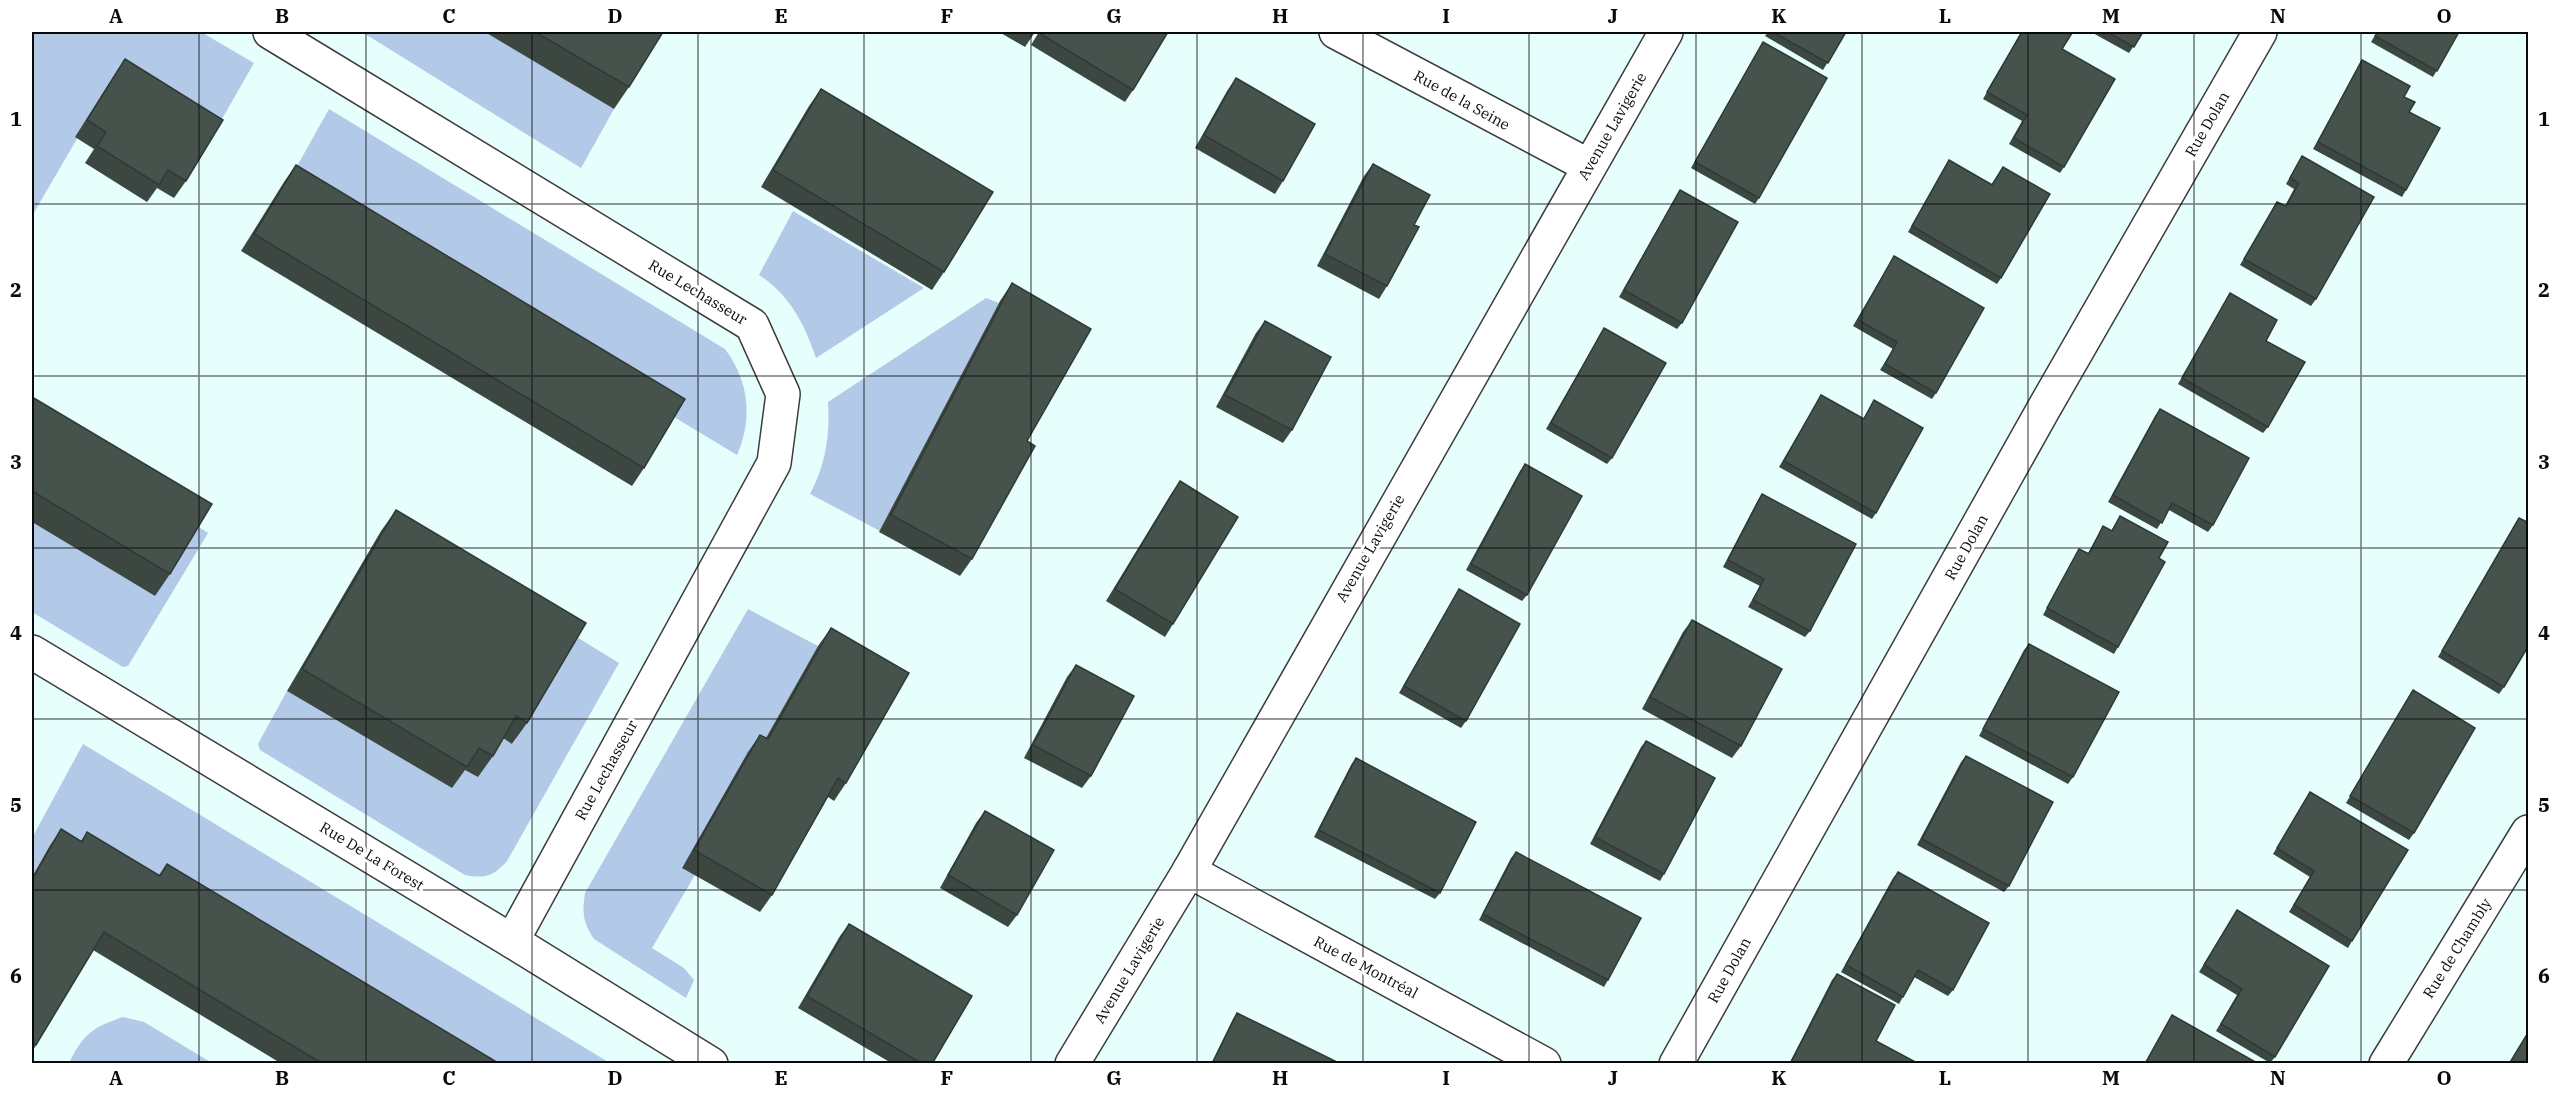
<svg xmlns="http://www.w3.org/2000/svg" width="2560" height="1095" font-family="'IBM Plex Serif',serif">
	<style>
		.green { fill: #b2c9e8 }
		.lines { fill: none; stroke-linecap: round; stroke-linejoin: round }
		.minor-casing { stroke: #3d3d3d; stroke-width: 36 }
		.tertiary-casing { stroke: #3d3d3d; stroke-width: 36 }
		.minor { stroke: #fff; stroke-width: 33 }
		.tertiary { stroke: #fff; stroke-width: 33 }
		.wall { fill: #3c4741 }
		.building { fill: #46524c; stroke: #313935; stroke-width: 1.5 }
		.grid { fill: none; stroke: #0a0a0a; stroke-width: 1.5; stroke-opacity: 0.55 }
		.labels { text-anchor: middle; dominant-baseline: central; stroke-width: 6; stroke-linejoin: round; paint-order: stroke }
		.street-label { font-size: 15px; fill: #0a0a0a; stroke: #fff }
		.neatline { fill: none; stroke: #0a0a0a; stroke-width: 2 }
		.grid-label { font-size: 20px; text-anchor: middle; font-weight: bold; fill: #0a0a0a }
	</style>
	<rect width="100%" height="100%" fill="#e6fffc"/>
	<g class="green">
		<path d="M 32,32 L 201,32 L 254,63 L 211,138 L 113,77 L 32,216 Z"/>
		<path d="M 362,32 L 486,32 L 614,109 L 581,168 Z"/>
		<path d="M 329,109 L 725,349 C 749,381 753,419 737,455 L 287,184 Z"/>
		<path d="M 793,211 L 924,288 L 816,358 C 805,325 790,295 759,275 Z"/>
		<path d="M 986,298 L 999,303 L 880,531 L 810,494 C 826,464 830,435 828,402 Z"/>
		<path d="M 32,522 L 155,596 L 197,526 L 208,533 L 128,666 L 123,667 L 32,612 Z"/>
		<path d="M 748,609 L 818,646 L 756,756 L 682,867 L 695,875 L 652,948 L 684,968 L 694,980 L 686,998 L 594,939 C 583,923 582,912 585,893 Z"/>
		<path d="M 575,636 L 619,663 L 507,861 C 494,876 485,879 465,875 L 260,750 L 258,744 L 287,691 L 452,788 L 464,769 L 501,737 L 513,744 Z"/>
		<path d="M 83,744 L 610,1063 L 458,1063 L 49,847 L 32,877 L 32,838 Z"/>
		<path d="M 123,1017 L 144,1022 L 212,1063 L 69,1063 C 83,1034 93,1027 123,1017 Z"/>
	</g>
	<g class="lines">
		<defs>
			<g id="minor">
				<path d="M 270,32 L 752,325 L 783,394 L 774,463 L 512,941"/>
				<path d="M 1336,32 L 1589,166"/>
				<path d="M 32,652 L 512,941 L 711,1064"/>
				<path d="M 1189,871 L 1544,1064"/>
				<path d="M 1676,1064 L 2043,410 L 2260,32"/>
				<path d="M 2386,1064 L 2528,832"/>
			</g>
			<path id="tertiary" d="M 1072,1064 L 1189,871 L 1666,32"/>
		</defs>
		<use href="#minor" class="minor-casing"/>
		<use href="#tertiary" class="tertiary-casing"/>
		<use href="#minor" class="minor"/>
		<use href="#tertiary" class="tertiary"/>
	</g>
	<g class="wall">
		<path d="M 485,32 L 663,32 L 629,87 L 614,109 Z"/>
		<path d="M 999,32 L 1035,32 L 1025,47 Z"/>
		<path d="M 1039,32 L 1168,32 L 1133,90 L 1125,102 L 1031,45 Z"/>
		<path d="M 1768,32 L 1846,32 L 1823,70 L 1765,36 Z"/>
		<path d="M 2021,32 L 2070,32 L 2062,49 L 2064,167 L 2060,173 L 2009,144 L 2022,121 L 1983,99 Z"/>
		<path d="M 2091,32 L 2143,32 L 2129,53 Z"/>
		<path d="M 2377,32 L 2459,32 L 2433,77 L 2371,42 Z"/>
		<path d="M 1763,42 L 1759,198 L 1755,204 L 1691,168 Z"/>
		<path d="M 125,59 L 186,181 L 174,198 L 157,188 L 147,202 L 85,163 L 94,149 L 75,137 L 113,77 Z"/>
		<path d="M 2362,60 L 2404,97 L 2409,112 L 2406,190 L 2402,197 L 2313,149 L 2358,67 Z"/>
		<path d="M 1236,78 L 1283,181 L 1275,194 L 1195,148 L 1227,91 Z"/>
		<path d="M 821,89 L 944,272 L 932,290 L 761,187 L 809,106 Z"/>
		<path d="M 2302,156 L 2316,299 L 2311,306 L 2240,265 L 2277,202 L 2285,206 L 2294,189 L 2286,184 Z"/>
		<path d="M 1949,160 L 1992,184 L 2003,167 L 2001,278 L 1997,284 L 1908,232 Z"/>
		<path d="M 1373,164 L 1414,225 L 1387,286 L 1379,299 L 1317,266 L 1364,176 Z"/>
		<path d="M 296,165 L 644,468 L 632,486 L 241,251 L 284,182 Z"/>
		<path d="M 1680,190 L 1682,323 L 1677,329 L 1619,297 Z"/>
		<path d="M 1894,256 L 1936,393 L 1932,399 L 1880,370 L 1893,349 L 1853,326 Z"/>
		<path d="M 1012,283 L 1027,441 L 972,559 L 960,576 L 879,532 L 1000,301 Z"/>
		<path d="M 2230,293 L 2266,341 L 2268,427 L 2263,433 L 2178,384 Z"/>
		<path d="M 1265,321 L 1292,430 L 1283,443 L 1216,407 L 1256,333 Z"/>
		<path d="M 1604,328 L 1612,458 L 1607,464 L 1546,429 Z"/>
		<path d="M 1821,395 L 1863,419 L 1874,400 L 1876,513 L 1872,519 L 1779,467 Z"/>
		<path d="M 32,397 L 170,574 L 155,596 L 32,522 Z"/>
		<path d="M 2160,409 L 2213,525 L 2208,532 L 2169,510 L 2157,529 L 2108,502 L 2155,416 Z"/>
		<path d="M 1525,464 L 1527,595 L 1522,601 L 1466,570 L 1520,471 Z"/>
		<path d="M 1180,481 L 1173,624 L 1165,637 L 1106,601 L 1171,494 Z"/>
		<path d="M 1762,494 L 1810,631 L 1805,637 L 1748,607 L 1760,586 L 1723,567 L 1758,500 Z"/>
		<path d="M 396,510 L 527,723 L 512,744 L 503,738 L 493,756 L 478,777 L 465,770 L 452,788 L 287,691 L 381,531 Z"/>
		<path d="M 2120,516 L 2159,558 L 2118,647 L 2114,654 L 2043,615 L 2075,556 L 2079,549 L 2088,553 L 2103,526 L 2111,531 Z"/>
		<path d="M 2519,518 L 2504,687 L 2499,694 L 2438,657 Z"/>
		<path d="M 1459,589 L 1466,721 L 1461,728 L 1399,693 Z"/>
		<path d="M 1692,620 L 1741,746 L 1732,758 L 1642,709 L 1683,632 Z"/>
		<path d="M 831,628 L 846,783 L 834,801 L 828,797 L 772,895 L 760,912 L 682,868 L 748,752 L 760,735 L 766,738 L 818,646 Z"/>
		<path d="M 2029,644 L 2073,777 L 2068,784 L 1979,736 L 2024,650 Z"/>
		<path d="M 1076,665 L 1091,776 L 1082,788 L 1024,758 L 1067,677 Z"/>
		<path d="M 2413,690 L 2414,833 L 2409,840 L 2346,803 Z"/>
		<path d="M 1646,741 L 1664,874 L 1660,881 L 1590,844 L 1641,747 Z"/>
		<path d="M 1966,756 L 2009,886 L 2004,892 L 1917,845 L 1961,762 Z"/>
		<path d="M 1356,758 L 1440,893 L 1435,899 L 1314,837 L 1351,765 Z"/>
		<path d="M 2310,792 L 2352,941 L 2348,948 L 2289,912 L 2310,877 L 2273,854 Z"/>
		<path d="M 985,811 L 1017,915 L 1008,927 L 940,888 L 976,823 Z"/>
		<path d="M 61,829 L 81,841 L 87,832 L 159,875 L 167,864 L 500,1064 L 282,1064 L 93,950 L 32,1052 L 32,877 L 49,847 Z"/>
		<path d="M 1516,852 L 1608,980 L 1604,987 L 1479,920 L 1511,858 Z"/>
		<path d="M 1898,872 L 1953,990 L 1948,996 L 1914,977 L 1899,1004 L 1841,972 L 1893,878 Z"/>
		<path d="M 2237,910 L 2275,1057 L 2270,1063 L 2216,1031 L 2237,995 L 2199,972 Z"/>
		<path d="M 849,924 L 932,1064 L 893,1064 L 798,1008 L 840,936 Z"/>
		<path d="M 1837,974 L 1876,1041 L 1919,1064 L 1789,1064 L 1832,980 Z"/>
		<path d="M 1237,1013 L 1339,1064 L 1211,1064 L 1233,1019 Z"/>
		<path d="M 2172,1015 L 2259,1064 L 2144,1064 Z"/>
	</g>
	<g class="building">
		<path d="M 535,32 L 663,32 L 629,87 Z"/>
		<path d="M 1040,32 L 1168,32 L 1133,90 L 1039,33 Z"/>
		<path d="M 1773,32 L 1846,32 L 1828,63 Z"/>
		<path d="M 2022,32 L 2070,32 L 2072,33 L 2062,49 L 2115,79 L 2064,167 L 2014,138 L 2027,115 L 1987,92 Z"/>
		<path d="M 2107,32 L 2143,32 L 2134,47 Z"/>
		<path d="M 2378,32 L 2459,32 L 2437,71 L 2375,36 Z"/>
		<path d="M 1763,42 L 1827,78 L 1759,198 L 1695,162 Z"/>
		<path d="M 125,59 L 223,120 L 186,181 L 168,170 L 159,185 L 97,146 L 106,132 L 87,120 Z"/>
		<path d="M 2362,60 L 2410,86 L 2404,97 L 2415,102 L 2409,112 L 2440,128 L 2406,190 L 2318,142 Z"/>
		<path d="M 1236,78 L 1315,124 L 1283,181 L 1204,135 Z"/>
		<path d="M 821,89 L 993,192 L 944,272 L 773,170 Z"/>
		<path d="M 2302,156 L 2374,197 L 2316,299 L 2244,259 L 2277,202 L 2286,206 L 2299,183 L 2290,178 Z"/>
		<path d="M 1949,160 L 1992,185 L 2003,167 L 2050,194 L 2001,278 L 1912,226 Z"/>
		<path d="M 1373,164 L 1430,195 L 1414,225 L 1419,227 L 1387,286 L 1325,254 Z"/>
		<path d="M 296,165 L 685,399 L 644,468 L 254,234 Z"/>
		<path d="M 1680,190 L 1738,222 L 1682,323 L 1624,290 Z"/>
		<path d="M 1894,256 L 1984,308 L 1936,393 L 1885,364 L 1897,342 L 1858,320 Z"/>
		<path d="M 1012,283 L 1091,329 L 1027,441 L 1035,446 L 972,559 L 891,515 Z"/>
		<path d="M 2230,293 L 2277,320 L 2266,341 L 2305,362 L 2268,427 L 2182,378 Z"/>
		<path d="M 1265,321 L 1331,357 L 1292,430 L 1225,395 Z"/>
		<path d="M 1604,328 L 1666,363 L 1612,458 L 1551,423 Z"/>
		<path d="M 1821,395 L 1864,419 L 1874,400 L 1923,428 L 1876,513 L 1784,461 Z"/>
		<path d="M 32,397 L 212,504 L 170,574 L 32,491 Z"/>
		<path d="M 2160,409 L 2249,458 L 2213,525 L 2172,503 L 2162,523 L 2113,495 Z"/>
		<path d="M 1525,464 L 1582,496 L 1527,595 L 1471,564 Z"/>
		<path d="M 1180,481 L 1238,517 L 1173,624 L 1115,589 Z"/>
		<path d="M 1762,494 L 1856,544 L 1810,631 L 1753,600 L 1764,579 L 1728,560 Z"/>
		<path d="M 396,510 L 586,623 L 527,723 L 516,716 L 493,756 L 479,748 L 467,767 L 302,669 Z"/>
		<path d="M 2120,516 L 2168,542 L 2159,558 L 2165,562 L 2118,647 L 2047,608 L 2079,549 L 2089,554 L 2103,526 L 2112,531 Z"/>
		<path d="M 2519,518 L 2529,523 L 2529,645 L 2504,687 L 2442,651 Z"/>
		<path d="M 1459,589 L 1520,624 L 1466,721 L 1404,686 Z"/>
		<path d="M 1692,620 L 1782,669 L 1741,746 L 1650,697 Z"/>
		<path d="M 831,628 L 909,673 L 846,783 L 838,778 L 772,895 L 694,850 L 760,735 L 768,739 Z"/>
		<path d="M 2029,644 L 2119,692 L 2073,777 L 1983,729 Z"/>
		<path d="M 1076,665 L 1134,696 L 1091,776 L 1033,745 Z"/>
		<path d="M 2413,690 L 2475,728 L 2414,833 L 2350,796 Z"/>
		<path d="M 1646,741 L 1715,778 L 1664,874 L 1595,837 Z"/>
		<path d="M 1966,756 L 2053,802 L 2009,886 L 1922,839 Z"/>
		<path d="M 1356,758 L 1476,822 L 1440,893 L 1319,830 Z"/>
		<path d="M 2310,792 L 2408,850 L 2352,941 L 2294,905 L 2314,871 L 2277,848 Z"/>
		<path d="M 985,811 L 1054,850 L 1017,915 L 948,875 Z"/>
		<path d="M 61,829 L 82,842 L 87,832 L 160,876 L 167,864 L 500,1064 L 323,1064 L 104,932 L 36,1045 L 32,1042 L 32,880 Z"/>
		<path d="M 1516,852 L 1641,918 L 1608,980 L 1483,914 Z"/>
		<path d="M 1898,872 L 1989,923 L 1953,990 L 1918,970 L 1903,997 L 1846,965 Z"/>
		<path d="M 2237,910 L 2329,966 L 2275,1057 L 2221,1024 L 2242,989 L 2204,965 Z"/>
		<path d="M 849,924 L 972,996 L 932,1064 L 923,1064 L 807,996 Z"/>
		<path d="M 1837,974 L 1895,1005 L 1876,1041 L 1919,1064 L 1790,1064 Z"/>
		<path d="M 1237,1013 L 1339,1063 L 1339,1064 L 1212,1064 Z"/>
		<path d="M 2172,1015 L 2259,1064 L 2145,1064 Z"/>
		<path d="M 2529,1031 L 2529,1064 L 2509,1064 Z"/>
	</g>
	<path class="grid" d="M 199,32 L 199,1064M 366,32 L 366,1064M 532,32 L 532,1064M 698,32 L 698,1064M 864,32 L 864,1064M 1031,32 L 1031,1064M 1197,32 L 1197,1064M 1363,32 L 1363,1064M 1529,32 L 1529,1064M 1696,32 L 1696,1064M 1862,32 L 1862,1064M 2028,32 L 2028,1064M 2194,32 L 2194,1064M 2361,32 L 2361,1064M 32,204 L 2528,204M 32,376 L 2528,376M 32,548 L 2528,548M 32,719 L 2528,719M 32,890 L 2528,890"/>
	<g class="labels">
		<g class="street-label">
			<text transform="translate(1462 100) rotate(29)">Rue de la Seine</text>
			<text transform="translate(2207 124) rotate(-60)">Rue Dolan</text>
			<text transform="translate(1612 126) rotate(-60)">Avenue Lavigerie</text>
			<text transform="translate(698 292) rotate(31)">Rue Lechasseur</text>
			<text transform="translate(1966 547) rotate(-61)">Rue Dolan</text>
			<text transform="translate(1370 548) rotate(-60)">Avenue Lavigerie</text>
			<text transform="translate(606 770) rotate(-61)">Rue Lechasseur</text>
			<text transform="translate(372 856) rotate(31)">Rue De La Forest</text>
			<text transform="translate(2457 948) rotate(-58)">Rue de Chambly</text>
			<text transform="translate(1366 967) rotate(28)">Rue de Montréal</text>
			<text transform="translate(1129 970) rotate(-59)">Avenue Lavigerie</text>
			<text transform="translate(1729 970) rotate(-61)">Rue Dolan</text>
		</g>
	</g>
	<rect width="2560" height="1095" fill="none" stroke="#ffffff" stroke-width="66"/>
	<rect x="33" y="33" width="2494" height="1029" class="neatline"/>
	<g class="grid-label">
		<text x="116" y="23">A</text>
		<text x="282" y="23">B</text>
		<text x="449" y="23">C</text>
		<text x="615" y="23">D</text>
		<text x="781" y="23">E</text>
		<text x="947" y="23">F</text>
		<text x="1114" y="23">G</text>
		<text x="1280" y="23">H</text>
		<text x="1446" y="23">I</text>
		<text x="1613" y="23">J</text>
		<text x="1779" y="23">K</text>
		<text x="1945" y="23">L</text>
		<text x="2111" y="23">M</text>
		<text x="2278" y="23">N</text>
		<text x="2444" y="23">O</text>
		<text x="16" y="126">1</text>
		<text x="2544" y="126">1</text>
		<text x="16" y="297">2</text>
		<text x="2544" y="297">2</text>
		<text x="16" y="469">3</text>
		<text x="2544" y="469">3</text>
		<text x="16" y="640">4</text>
		<text x="2544" y="640">4</text>
		<text x="16" y="812">5</text>
		<text x="2544" y="812">5</text>
		<text x="16" y="983">6</text>
		<text x="2544" y="983">6</text>
		<text x="116" y="1085">A</text>
		<text x="282" y="1085">B</text>
		<text x="449" y="1085">C</text>
		<text x="615" y="1085">D</text>
		<text x="781" y="1085">E</text>
		<text x="947" y="1085">F</text>
		<text x="1114" y="1085">G</text>
		<text x="1280" y="1085">H</text>
		<text x="1446" y="1085">I</text>
		<text x="1613" y="1085">J</text>
		<text x="1779" y="1085">K</text>
		<text x="1945" y="1085">L</text>
		<text x="2111" y="1085">M</text>
		<text x="2278" y="1085">N</text>
		<text x="2444" y="1085">O</text>
	</g>
</svg>
